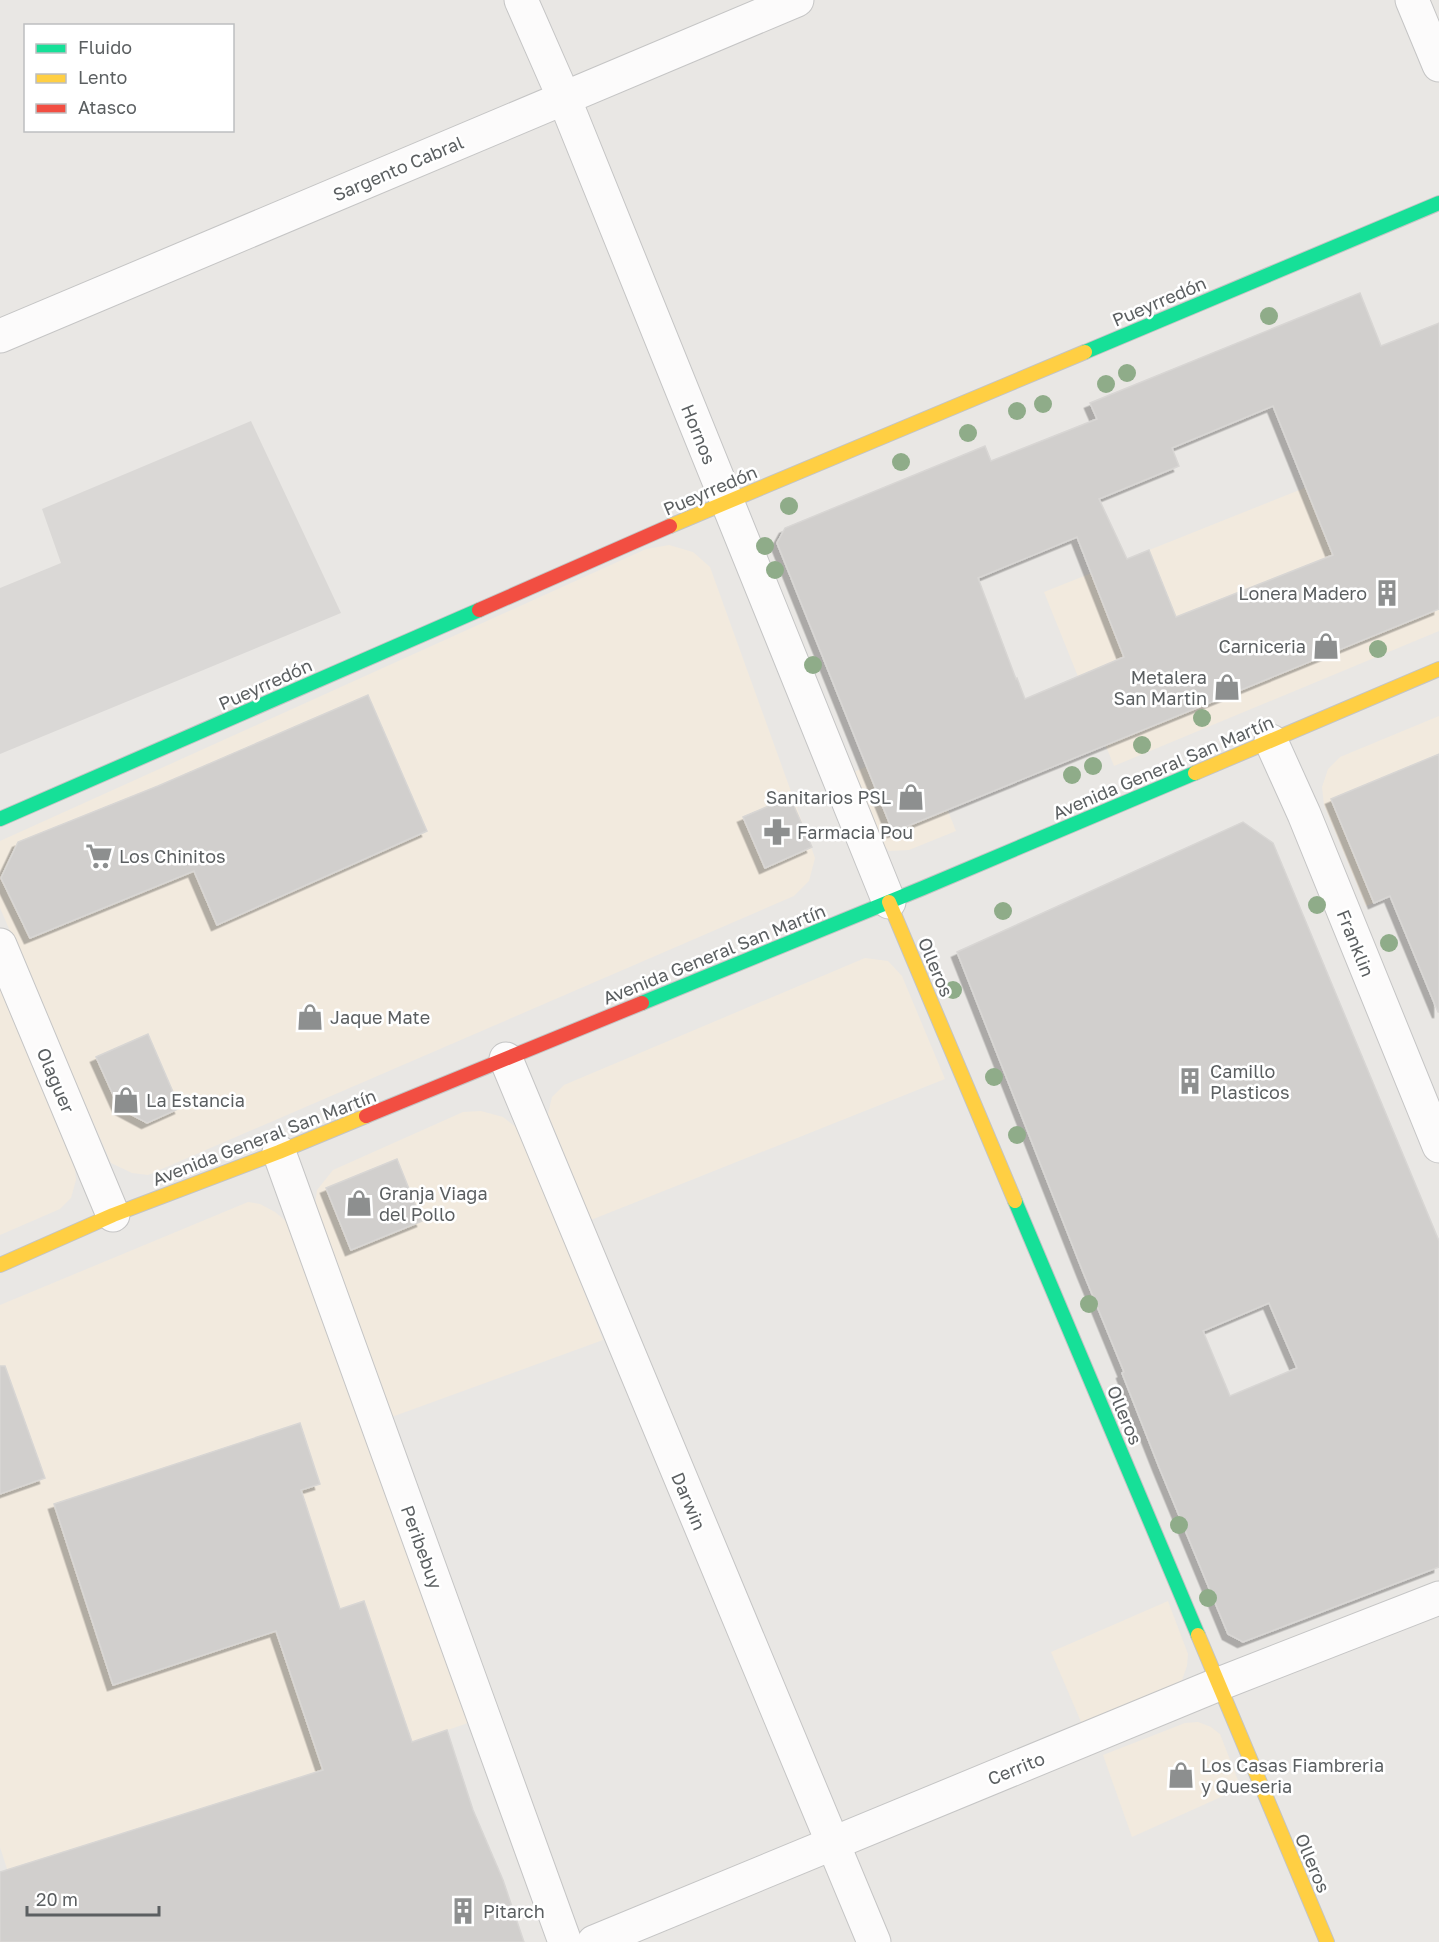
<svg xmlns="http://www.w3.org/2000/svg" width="1439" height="1942" font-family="'Golos Text',sans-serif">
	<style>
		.commercial { fill: #f2eade }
		.industrial { fill: #dad8d6 }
		.building { fill: #d1cfcd; stroke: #d8d6d4; stroke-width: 1.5; fill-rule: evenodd; filter: url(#shadow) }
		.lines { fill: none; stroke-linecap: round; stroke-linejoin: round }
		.street-casing { stroke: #c5c5c5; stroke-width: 35 }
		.fast-casing { stroke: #c3c4c4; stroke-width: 16 }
		.slow-casing { stroke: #c3c4c4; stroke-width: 16 }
		.jam-casing { stroke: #c3c4c4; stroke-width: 16 }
		.street { stroke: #fcfbfb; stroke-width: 33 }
		.fast { stroke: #16e098; stroke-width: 14 }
		.slow { stroke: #ffcf43; stroke-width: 14 }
		.jam { stroke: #f24e42; stroke-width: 14 }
		.tree { fill: #8fac89 }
		.labels { text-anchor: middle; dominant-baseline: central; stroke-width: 5; stroke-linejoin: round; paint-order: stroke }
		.street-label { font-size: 18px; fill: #5b5f61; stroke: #fff }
		.poi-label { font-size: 18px; fill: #5b5f61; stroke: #fff; text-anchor: start }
	</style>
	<defs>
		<filter id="shadow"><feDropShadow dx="-5.5" dy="5.5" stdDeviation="0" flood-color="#0004"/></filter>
	</defs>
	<rect width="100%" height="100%" fill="#e9e7e4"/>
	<g class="commercial">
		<path d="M 1439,323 L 1439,631 L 1114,766 L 1044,592 L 1362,465 L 1381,346 Z"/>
		<path d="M 669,545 L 693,552 L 710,567 L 815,858 L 809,881 L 794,896 L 148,1175 L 132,1173 L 111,1163 L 0,908 L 0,841 L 646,549 Z"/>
		<path d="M 1439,716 L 1439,876 L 1366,906 L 1324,805 L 1322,787 L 1328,769 L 1340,757 Z"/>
		<path d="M 921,743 L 956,831 L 909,850 L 889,851 L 875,836 L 849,774 Z"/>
		<path d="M 865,958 L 888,961 L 902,976 L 945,1079 L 591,1220 L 548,1114 L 552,1097 L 564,1085 Z"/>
		<path d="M 0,981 L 74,1158 L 76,1180 L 71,1198 L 60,1209 L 0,1235 Z"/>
		<path d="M 481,1111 L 503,1117 L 521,1131 L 603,1340 L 389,1418 L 314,1213 L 317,1190 L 333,1170 L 463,1112 Z"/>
		<path d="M 248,1202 L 260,1204 L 275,1212 L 287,1222 L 468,1723 L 379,1754 L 8,1872 L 0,1847 L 0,1305 Z"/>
		<path d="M 1168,1601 L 1188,1654 L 1187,1666 L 1182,1680 L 1171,1691 L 1085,1731 L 1051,1652 Z"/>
		<path d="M 1198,1722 L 1211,1727 L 1220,1734 L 1241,1788 L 1132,1837 L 1103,1755 L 1185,1723 Z"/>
	</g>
	<path class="industrial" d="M 251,421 L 341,613 L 0,754 L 0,588 L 61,563 L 42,509 Z"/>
	<g class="building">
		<path d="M 1360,293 L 1381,346 L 1439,323 L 1439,609 L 893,832 L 777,543 L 785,528 L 985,446 L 991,461 L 1097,419 L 1090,403 ZM 1273,406 L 1333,555 L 1176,617 L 1149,550 L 1127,559 L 1099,499 L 1179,466 L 1172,448 ZM 1077,537 L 1124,657 L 1025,699 L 1017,678 L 1016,679 L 978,578 Z"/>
		<path d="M 368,695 L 427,831 L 217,925 L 194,871 L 30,938 L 1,878 L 18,842 L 158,786 Z"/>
		<path d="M 1439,754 L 1439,1012 L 1438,1012 L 1390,896 L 1374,903 L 1331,799 Z"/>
		<path d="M 790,797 L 812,847 L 765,868 L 743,817 Z"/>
		<path d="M 1243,822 L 1273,843 L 1439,1241 L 1439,1567 L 1243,1642 L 1228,1634 L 1159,1467 L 1122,1373 L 1124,1372 L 1083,1272 L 957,952 ZM 1269,1303 L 1297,1368 L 1230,1396 L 1203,1331 Z"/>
		<path d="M 148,1034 L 180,1108 L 147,1123 L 119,1108 L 96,1057 Z"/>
		<path d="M 397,1159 L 422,1221 L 351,1250 L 326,1188 Z"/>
		<path d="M 0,1366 L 5,1366 L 45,1478 L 0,1494 Z"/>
		<path d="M 300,1423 L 320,1484 L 301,1490 L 340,1609 L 364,1601 L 412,1742 L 447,1730 L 473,1810 L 503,1880 L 524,1942 L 0,1942 L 0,1872 L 323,1770 L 276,1631 L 113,1685 L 54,1504 Z"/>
	</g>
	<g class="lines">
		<defs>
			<g id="street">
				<path d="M 521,0 L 564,98 L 889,902"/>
				<path d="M 1412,0 L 1439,65"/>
				<path d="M 0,336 L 797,0"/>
				<path d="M 1271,741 L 1304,814 L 1439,1146"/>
				<path d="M 0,945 L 113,1215"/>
				<path d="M 506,1059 L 874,1942"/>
				<path d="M 279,1152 L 565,1942"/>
				<path d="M 594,1942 L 1219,1684 L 1439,1598"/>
			</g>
			<g id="fast">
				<path d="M 1085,352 L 1439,203"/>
				<path d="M 0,819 L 479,610"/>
				<path d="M 642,1003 L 923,888 L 1195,773"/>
				<path d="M 1015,1201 L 1198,1635"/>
			</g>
			<g id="slow">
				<path d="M 670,526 L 1085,352"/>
				<path d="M 1195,773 L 1439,669"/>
				<path d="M 889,902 L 1015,1201"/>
				<path d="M 0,1265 L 113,1215 L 279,1152 L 366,1116"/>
				<path d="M 1198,1635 L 1327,1942"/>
			</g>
			<g id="jam">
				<path d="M 479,610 L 670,526"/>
				<path d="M 366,1116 L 642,1003"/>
			</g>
		</defs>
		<use href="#street" class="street-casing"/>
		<use href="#fast" class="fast-casing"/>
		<use href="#slow" class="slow-casing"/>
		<use href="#jam" class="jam-casing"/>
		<use href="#street" class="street"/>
		<use href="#fast" class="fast"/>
		<use href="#slow" class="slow"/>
		<use href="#jam" class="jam"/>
	</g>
	<g class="tree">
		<circle cx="1269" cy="316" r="9"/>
		<circle cx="1127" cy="373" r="9"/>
		<circle cx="1106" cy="384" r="9"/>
		<circle cx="1043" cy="404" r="9"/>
		<circle cx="1017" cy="411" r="9"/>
		<circle cx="968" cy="433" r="9"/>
		<circle cx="901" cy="462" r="9"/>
		<circle cx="789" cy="506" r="9"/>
		<circle cx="765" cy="546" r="9"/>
		<circle cx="775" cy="570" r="9"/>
		<circle cx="1378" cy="649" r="9"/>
		<circle cx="813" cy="665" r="9"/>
		<circle cx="1202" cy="718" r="9"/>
		<circle cx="1142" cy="745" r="9"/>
		<circle cx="1093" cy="766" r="9"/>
		<circle cx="1072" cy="775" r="9"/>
		<circle cx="1317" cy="905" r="9"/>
		<circle cx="1003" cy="911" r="9"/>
		<circle cx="1389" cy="943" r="9"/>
		<circle cx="953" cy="990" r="9"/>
		<circle cx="994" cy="1077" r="9"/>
		<circle cx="1017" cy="1135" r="9"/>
		<circle cx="1089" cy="1304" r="9"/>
		<circle cx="1179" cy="1525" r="9"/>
		<circle cx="1208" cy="1598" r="9"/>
	</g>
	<defs>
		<symbol id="building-bare" viewBox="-9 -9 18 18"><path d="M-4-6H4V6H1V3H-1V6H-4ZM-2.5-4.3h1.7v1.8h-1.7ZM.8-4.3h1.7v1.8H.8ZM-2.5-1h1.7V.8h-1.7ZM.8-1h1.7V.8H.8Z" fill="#8d8f8f" stroke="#fff" stroke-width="2.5" paint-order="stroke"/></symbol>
		<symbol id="shop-bare" viewBox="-9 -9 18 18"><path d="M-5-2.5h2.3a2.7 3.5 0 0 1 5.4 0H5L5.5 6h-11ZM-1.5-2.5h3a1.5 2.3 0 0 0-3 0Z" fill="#8d8f8f" stroke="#fff" stroke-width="2.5" paint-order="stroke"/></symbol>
		<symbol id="pharmacy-bare" viewBox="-9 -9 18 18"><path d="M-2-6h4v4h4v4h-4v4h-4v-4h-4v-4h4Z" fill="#8d8f8f" stroke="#fff" stroke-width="2.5" paint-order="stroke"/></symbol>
		<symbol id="supermarket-bare" viewBox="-9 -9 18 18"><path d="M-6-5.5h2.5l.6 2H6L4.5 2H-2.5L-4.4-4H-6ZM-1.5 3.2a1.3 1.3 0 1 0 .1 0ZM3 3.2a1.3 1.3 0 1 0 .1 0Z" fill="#8d8f8f" stroke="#fff" stroke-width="2.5" paint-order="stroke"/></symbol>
	</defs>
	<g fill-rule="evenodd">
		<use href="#building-bare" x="1368" y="574" width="38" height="38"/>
		<use href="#shop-bare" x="1307" y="627" width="38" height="38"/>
		<use href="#shop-bare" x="1208" y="668" width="38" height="38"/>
		<use href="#shop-bare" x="892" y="778" width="38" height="38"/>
		<use href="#pharmacy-bare" x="758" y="813" width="38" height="38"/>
		<use href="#supermarket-bare" x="80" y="837" width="38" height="38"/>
		<use href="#shop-bare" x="291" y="998" width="38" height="38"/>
		<use href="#building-bare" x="1171" y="1062" width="38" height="38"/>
		<use href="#shop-bare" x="107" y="1081" width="38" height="38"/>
		<use href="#shop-bare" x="340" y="1184" width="38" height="38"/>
		<use href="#shop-bare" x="1162" y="1756" width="38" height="38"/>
		<use href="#building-bare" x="444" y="1892" width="38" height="38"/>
	</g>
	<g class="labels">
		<g class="street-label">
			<text transform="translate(398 168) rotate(-23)">Sargento Cabral</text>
			<text transform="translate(1159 301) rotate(-23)">Pueyrredón</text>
			<text transform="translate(699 434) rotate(68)">Hornos</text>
			<text transform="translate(710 490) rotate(-23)">Pueyrredón</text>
			<text transform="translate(265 684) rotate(-24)">Pueyrredón</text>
			<text transform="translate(1163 767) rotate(-23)">Avenida General San Martín</text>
			<text transform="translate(1356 943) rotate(68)">Franklin</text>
			<text transform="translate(714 954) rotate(-22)">Avenida General San Martín</text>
			<text transform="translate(936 967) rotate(67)">Olleros</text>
			<text transform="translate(56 1080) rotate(67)">Olaguer</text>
			<text transform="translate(264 1137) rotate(-21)">Avenida General San Martín</text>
			<text transform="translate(1125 1415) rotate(67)">Olleros</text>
			<text transform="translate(689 1501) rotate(67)">Darwin</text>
			<text transform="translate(422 1547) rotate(70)">Peribebuy</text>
			<text transform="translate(1016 1768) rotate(-22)">Cerrito</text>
			<text transform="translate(1313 1863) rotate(67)">Olleros</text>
		</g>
		<g class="poi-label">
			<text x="1367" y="593" text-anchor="end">Lonera Madero</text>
			<text x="1306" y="646" text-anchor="end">Carniceria</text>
			<text x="1207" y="677" text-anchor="end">Metalera<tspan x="1207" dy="21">San Martin</tspan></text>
			<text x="891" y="797" text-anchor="end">Sanitarios PSL</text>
			<text x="797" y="832">Farmacia Pou</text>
			<text x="119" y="856">Los Chinitos</text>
			<text x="330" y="1017">Jaque Mate</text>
			<text x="1210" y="1071">Camillo<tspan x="1210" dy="21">Plasticos</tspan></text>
			<text x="146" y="1100">La Estancia</text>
			<text x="379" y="1193">Granja Viaga<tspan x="379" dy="21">del Pollo</tspan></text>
			<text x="1201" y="1765">Los Casas Fiambreria<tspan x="1201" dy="21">y Queseria</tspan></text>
			<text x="483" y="1911">Pitarch</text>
		</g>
	</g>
	<rect x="24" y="24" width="210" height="108" fill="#ffffff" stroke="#bdbfc0" stroke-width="1.5"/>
	<rect x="36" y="44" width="30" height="9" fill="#16e098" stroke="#bdbfc0" stroke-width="1.5"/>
	<text x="78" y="54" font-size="18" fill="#5b5f61">Fluido</text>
	<rect x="36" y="74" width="30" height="9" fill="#ffcf43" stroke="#bdbfc0" stroke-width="1.5"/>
	<text x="78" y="84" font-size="18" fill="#5b5f61">Lento</text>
	<rect x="36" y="104" width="30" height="9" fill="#f24e42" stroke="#bdbfc0" stroke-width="1.5"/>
	<text x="78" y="114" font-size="18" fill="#5b5f61">Atasco</text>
	<path d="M27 1906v9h132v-9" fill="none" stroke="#5b5f61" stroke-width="3"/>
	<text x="36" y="1906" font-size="18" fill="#5b5f61" stroke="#ffffff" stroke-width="4.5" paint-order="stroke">20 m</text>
</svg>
